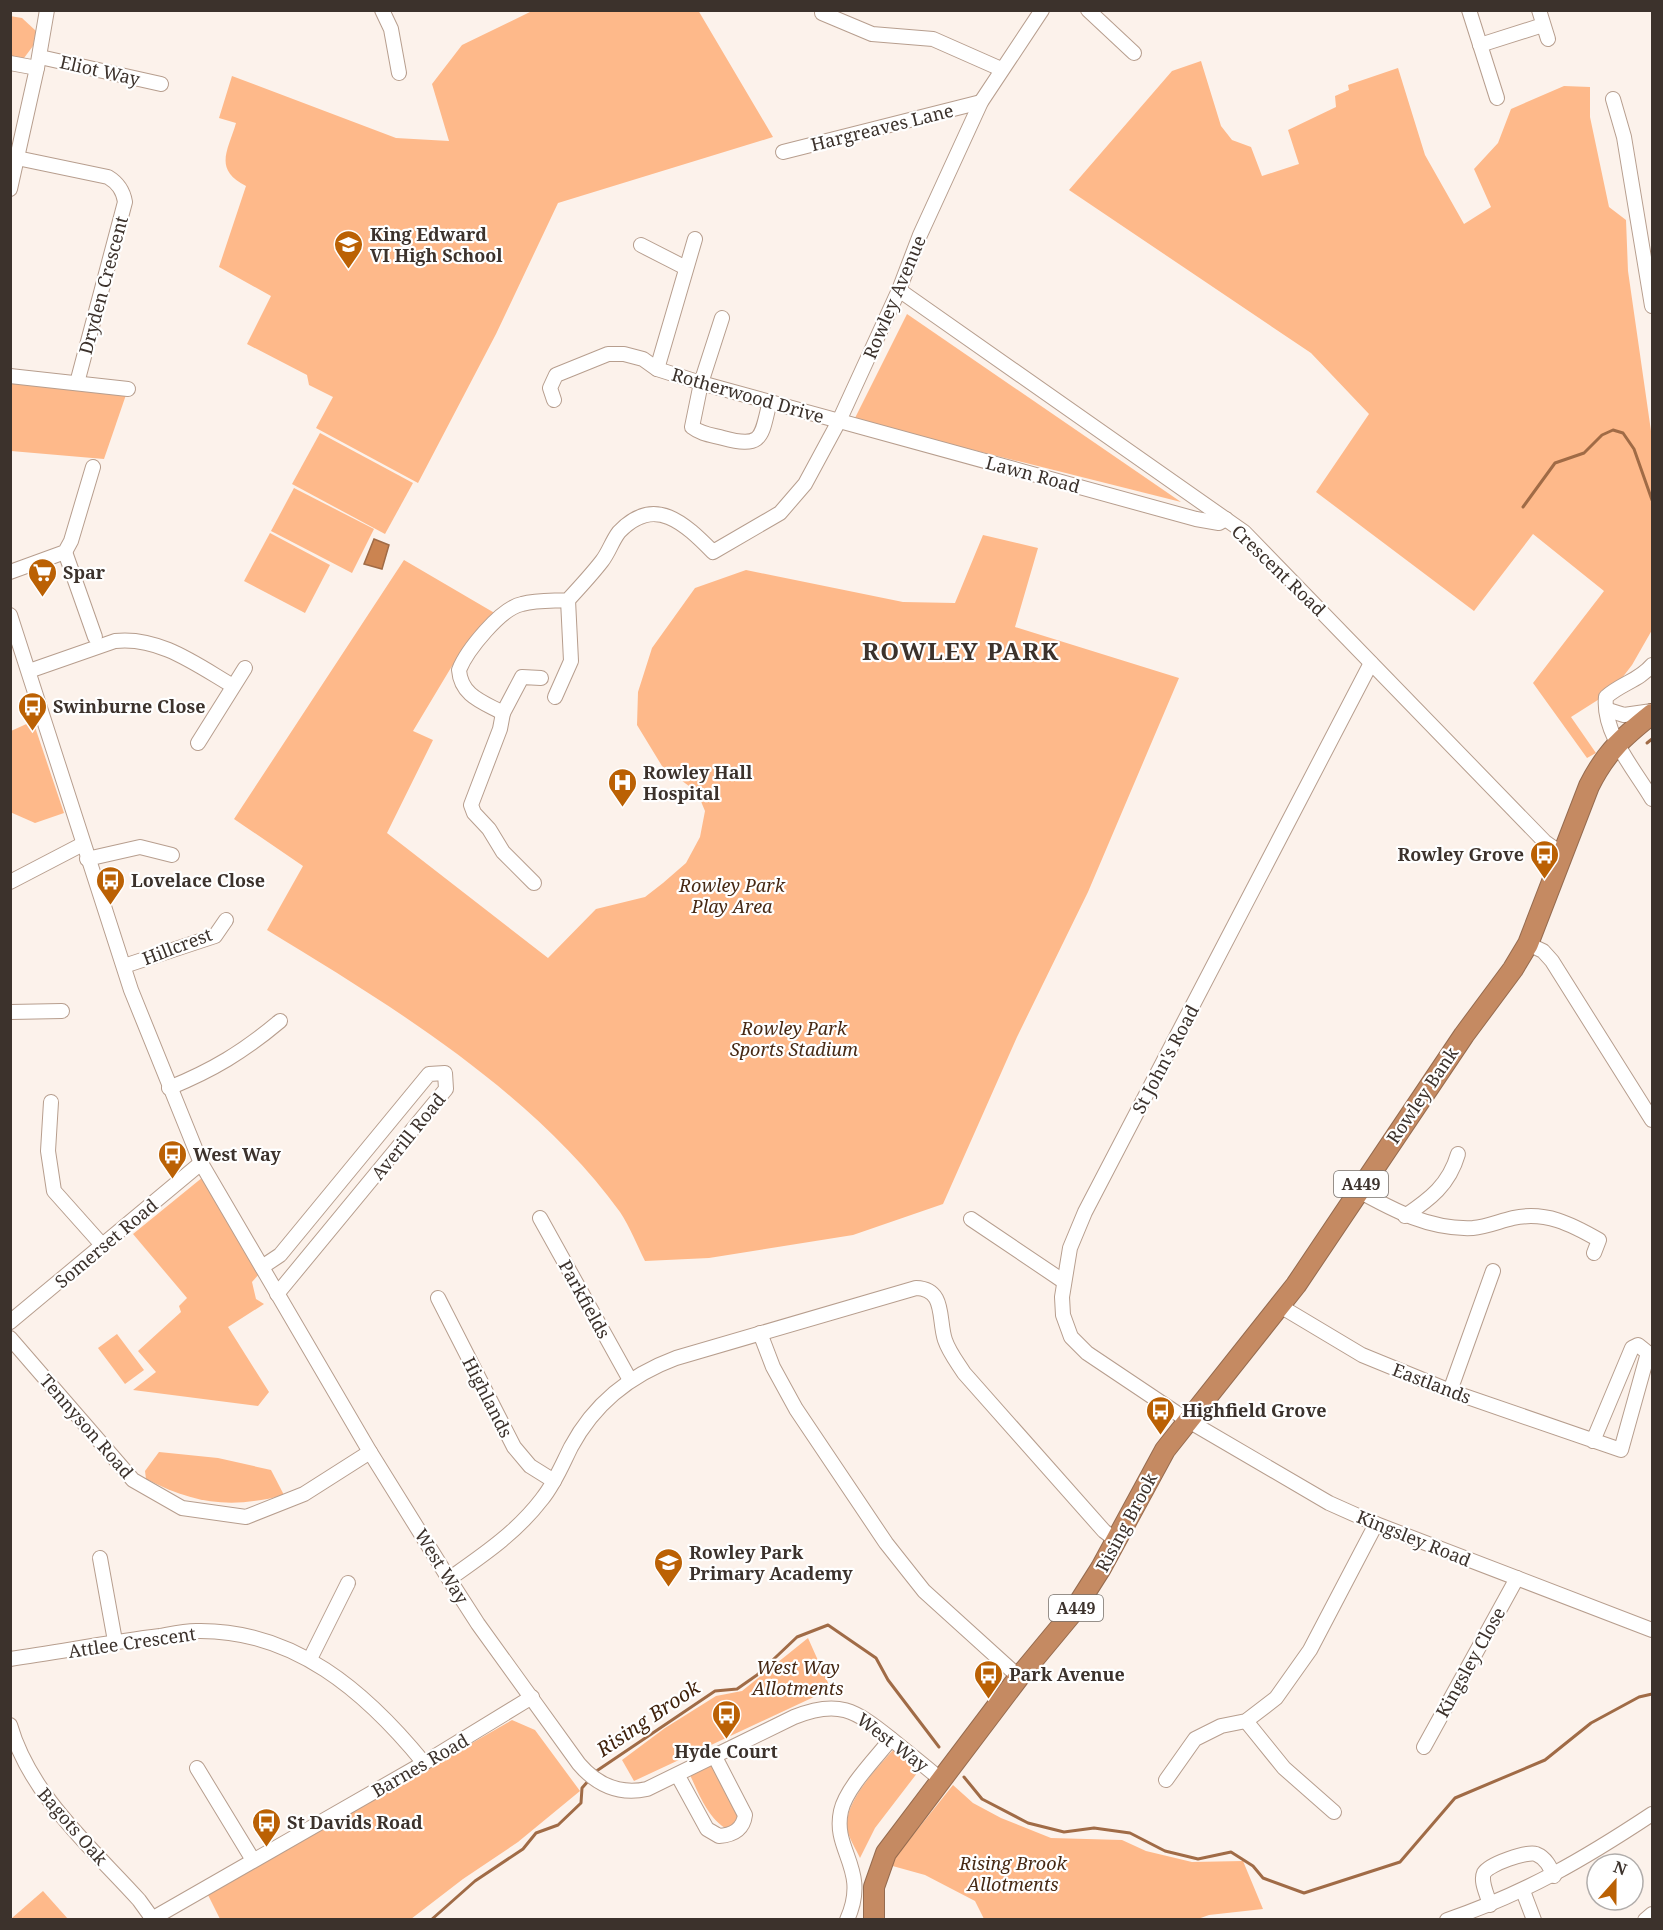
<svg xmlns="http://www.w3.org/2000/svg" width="1663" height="1930" font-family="'Noto Serif',serif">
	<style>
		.green { fill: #feb98a }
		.water { fill: #cb8451; stroke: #a06b46; stroke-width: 1.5 }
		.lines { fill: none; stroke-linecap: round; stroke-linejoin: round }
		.stream { stroke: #a06b46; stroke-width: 3 }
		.minor-casing { stroke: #b79e8e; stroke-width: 16 }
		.highway-casing { stroke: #956b4f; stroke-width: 22 }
		.minor { stroke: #fff; stroke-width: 14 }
		.highway { stroke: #c58a62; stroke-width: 20 }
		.labels { text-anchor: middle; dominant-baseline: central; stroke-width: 4.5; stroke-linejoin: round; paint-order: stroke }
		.shield { fill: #fff; stroke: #76706b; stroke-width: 1.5 }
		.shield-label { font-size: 16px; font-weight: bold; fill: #3c322c }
		.street-label { font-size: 18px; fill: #3c322c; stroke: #fff }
		.poi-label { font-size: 18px; font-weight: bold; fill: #3c322c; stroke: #fff; text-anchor: start }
		.park-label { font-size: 18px; font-style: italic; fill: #472914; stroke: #fff }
		.water-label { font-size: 20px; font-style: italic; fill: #40220c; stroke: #fff }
		.district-label { font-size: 24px; font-weight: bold; letter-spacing: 1.5px; fill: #3c322c; stroke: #fff }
	</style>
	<rect width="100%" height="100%" fill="#fcf2eb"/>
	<g class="green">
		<path d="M 698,10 L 773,137 L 558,203 L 496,334 L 418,483 L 316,428 L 333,397 L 309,385 L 307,375 L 247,344 L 271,296 L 219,267 L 246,186 C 213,169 228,151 236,123 L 219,118 L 232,76 L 396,138 L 449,141 L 432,84 L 462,45 L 532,11 Z"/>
		<path d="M 10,16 L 22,18 L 36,31 L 33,46 L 24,58 L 11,58 Z"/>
		<path d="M 1201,61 L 1221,126 L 1232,140 L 1251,147 L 1262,176 L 1299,164 L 1288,130 L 1336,107 L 1335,96 L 1349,90 L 1348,85 L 1398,68 L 1425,155 L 1464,224 L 1491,207 L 1474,169 L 1498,143 L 1511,109 L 1564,86 L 1590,87 L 1590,117 L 1609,207 L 1626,220 L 1628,271 L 1652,438 L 1652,630 L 1632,665 L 1612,691 L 1571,717 L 1596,753 L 1587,758 L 1533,683 L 1604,591 L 1533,534 L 1474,611 L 1316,492 L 1369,414 L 1311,353 L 1069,190 L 1172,71 Z"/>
		<path d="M 907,314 L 1181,502 L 854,420 Z"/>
		<path d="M 10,383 L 128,389 L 104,459 L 11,451 Z"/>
		<path d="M 320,433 L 413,483 L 385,534 L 292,484 Z"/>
		<path d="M 294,488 L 374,529 L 352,573 L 271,531 Z"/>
		<path d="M 270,533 L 330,565 L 305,613 L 244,581 Z"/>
		<path d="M 983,535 L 1038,548 L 1015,627 L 1179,678 L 1088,892 L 1017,1037 L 943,1204 L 853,1235 L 709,1258 L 645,1261 C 637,1245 630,1227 620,1212 C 533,1092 392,1006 267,930 L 303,866 L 234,819 L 404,560 L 498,615 L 452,666 L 413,731 L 433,740 L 387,833 L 548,958 L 596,909 L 645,897 L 663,883 L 686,863 L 700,837 L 705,811 L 697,792 L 662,766 L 637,725 L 638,692 L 652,648 L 695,588 L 746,570 L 903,602 L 955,603 Z"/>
		<path d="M 33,721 L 64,813 L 35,823 L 10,812 L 11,731 Z"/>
		<path d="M 203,1177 L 260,1273 L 252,1282 L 256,1299 L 264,1304 L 228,1327 L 269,1392 L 258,1406 L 133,1390 L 156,1372 L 138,1351 L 181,1312 L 179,1306 L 187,1298 L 133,1234 Z"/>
		<path d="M 117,1334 L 144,1370 L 125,1384 L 98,1348 Z"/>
		<path d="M 159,1452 L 218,1458 L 271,1470 L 284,1495 C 231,1509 195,1504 146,1479 L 145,1471 Z"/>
		<path d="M 808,1638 L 833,1694 L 816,1696 L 634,1781 L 622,1760 L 665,1728 L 716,1696 L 742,1691 Z"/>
		<path d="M 512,1720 L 535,1730 L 580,1791 L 518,1842 L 463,1879 L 411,1919 L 220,1919 L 208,1895 Z"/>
		<path d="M 895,1748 L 921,1768 L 875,1828 L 860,1858 C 856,1849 848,1837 847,1828 C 844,1801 879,1766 895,1748 Z"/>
		<path d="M 712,1765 L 740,1820 L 731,1828 L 725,1828 C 707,1816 699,1794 690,1775 Z"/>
		<path d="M 953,1785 L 973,1803 L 1001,1818 L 1051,1838 L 1122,1840 L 1146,1851 L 1192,1862 L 1243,1861 L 1263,1909 L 1209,1915 L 1195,1920 L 984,1919 L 975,1901 L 925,1875 L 889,1865 Z"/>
		<path d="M 43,1891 L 68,1919 L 11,1919 L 12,1918 Z"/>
	</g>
	<path class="water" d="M 374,539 L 389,545 L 382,569 L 364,564 Z"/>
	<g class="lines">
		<g class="stream">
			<path d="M 1523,507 L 1555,463 L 1584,453 L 1602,435 L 1613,430 L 1623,433 L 1634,449 L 1652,500"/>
			<path d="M 1647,743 L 1652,739"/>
			<path d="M 595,1772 L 715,1691 L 737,1689 L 757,1675 L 797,1637 L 828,1625 L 876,1658 L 888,1680 L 939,1747"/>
			<path d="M 964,1777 L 982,1799 L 1028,1823 L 1064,1832 L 1094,1828 L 1130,1833 L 1165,1851 L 1198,1859 L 1231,1852 L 1253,1866 L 1263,1878 L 1304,1893 L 1400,1862 L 1455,1798 L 1545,1760 L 1591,1723 L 1639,1697 L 1652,1694"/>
			<path d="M 431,1920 L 475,1881 L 523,1849 L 536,1833 L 558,1825 L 581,1803 L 582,1788 L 589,1780"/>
		</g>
		<defs>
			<g id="minor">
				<path d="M 382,10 L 391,29 L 399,73"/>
				<path d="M 1088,10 L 1134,53"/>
				<path d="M 1469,10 L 1497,98"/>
				<path d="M 1539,10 L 1548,39"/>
				<path d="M 822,13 L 872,34 L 933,39 L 1001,69"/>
				<path d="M 1480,45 L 1543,25"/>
				<path d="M 40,57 L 161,84"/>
				<path d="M 10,63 L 37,68"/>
				<path d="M 1613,99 L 1624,137 L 1652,306"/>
				<path d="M 783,152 L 981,102"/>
				<path d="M 17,158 L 108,177 C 118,183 123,190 125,202 L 77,383"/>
				<path d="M 10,189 L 37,68 L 47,10"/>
				<path d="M 641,245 L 686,268"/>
				<path d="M 899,290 L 1244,532 L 1545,842 L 1562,854"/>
				<path d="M 722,318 L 701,383 L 692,427 C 701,434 712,435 723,438 C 764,449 761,436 770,401"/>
				<path d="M 657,369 L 695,239"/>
				<path d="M 10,376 L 128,389"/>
				<path d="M 554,400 L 550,388 L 556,375 L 608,354 L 624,354 L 643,359 L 657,369 L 701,383 L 1196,519 L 1219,523 L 1226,519"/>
				<path d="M 65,552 L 95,637"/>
				<path d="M 10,572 L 65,552 L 71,541 L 93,467"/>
				<path d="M 10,615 L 131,990 L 201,1163 L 370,1452 L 449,1579 L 478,1624 L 579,1764 C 597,1785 619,1795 647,1789 L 794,1717 C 838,1699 855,1710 890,1738 C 907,1752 924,1765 940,1779"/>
				<path d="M 1371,663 L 1085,1212 L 1070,1248 L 1062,1297 L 1063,1315 L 1071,1337 L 1087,1353 L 1187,1420 L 1329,1503 L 1376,1524 L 1652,1630"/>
				<path d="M 1652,665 C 1640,680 1620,684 1606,697 C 1602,733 1635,770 1652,799"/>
				<path d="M 29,671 L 115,641 C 159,636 197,665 233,686"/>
				<path d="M 541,678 L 522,677 L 503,713 C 483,702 461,696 459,670 C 467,650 501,608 522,604 C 537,600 553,601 568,600 C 580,587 592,574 602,561 C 609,552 612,541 619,532 C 655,494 685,524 713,552 L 780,513 L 805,484 L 839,421 L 899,290 L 920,235 L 981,102 L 1042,10"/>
				<path d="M 555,697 L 571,661 L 568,600"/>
				<path d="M 1608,710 L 1624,715 L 1652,711"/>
				<path d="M 503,713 L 500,729 L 471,805 L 474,813 L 489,829 L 503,852 L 534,883"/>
				<path d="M 198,743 L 245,668"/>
				<path d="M 87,859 L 140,847 L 172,855"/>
				<path d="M 10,882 L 83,844"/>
				<path d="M 1528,944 L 1543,951 L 1552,961 L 1652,1120"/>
				<path d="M 124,966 L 215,936 L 226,920"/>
				<path d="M 10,1012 L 62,1011"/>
				<path d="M 169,1088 C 213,1070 243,1052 280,1021"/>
				<path d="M 51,1102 L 48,1151 L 54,1191 L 103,1246"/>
				<path d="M 1357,1190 C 1393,1210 1430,1230 1473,1228 C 1486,1227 1500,1221 1513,1218 C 1546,1211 1571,1224 1599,1240 L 1594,1253"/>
				<path d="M 1405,1216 C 1430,1199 1449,1185 1458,1154"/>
				<path d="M 540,1218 L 630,1380"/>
				<path d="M 971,1219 L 1063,1281"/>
				<path d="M 262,1267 L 280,1255 L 429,1074 L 445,1073 L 446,1089 L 277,1294"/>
				<path d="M 438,1298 L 514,1447 L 530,1466 L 554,1481"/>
				<path d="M 1280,1306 L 1362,1355 L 1450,1391 L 1621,1450 L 1648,1353 L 1638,1345 L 1632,1348 L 1593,1441"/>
				<path d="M 10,1322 L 201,1163"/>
				<path d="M 760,1333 L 773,1367 L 796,1409 L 886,1543 L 924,1591 L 1019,1677"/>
				<path d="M 10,1338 L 133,1480 L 182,1508 L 246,1517 L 304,1494 L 370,1452"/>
				<path d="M 1450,1391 L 1493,1271"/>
				<path d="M 100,1558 L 115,1641"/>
				<path d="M 449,1579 C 483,1555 516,1533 542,1499 C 555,1483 562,1465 571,1447 C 594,1404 630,1375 676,1358 L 916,1288 C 946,1289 938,1319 945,1340 C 949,1352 957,1362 964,1373 L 1104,1531 L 1116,1540"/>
				<path d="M 10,1659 C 60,1652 110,1642 160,1636 C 171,1634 184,1631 196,1631 C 294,1629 366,1692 424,1763"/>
				<path d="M 310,1659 L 348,1583"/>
				<path d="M 1246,1721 L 1284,1768 L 1334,1812"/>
				<path d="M 10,1725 C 30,1795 91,1847 139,1900 L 152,1918"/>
				<path d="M 1424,1747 L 1517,1578"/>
				<path d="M 197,1768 L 253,1860"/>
				<path d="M 678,1776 L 707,1829 L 719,1836 C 732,1835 743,1830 745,1815 L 715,1757"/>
				<path d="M 1166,1780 L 1195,1739 L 1221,1726 L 1246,1721 L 1276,1698 L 1310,1650 L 1376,1524"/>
				<path d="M 1523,1891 L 1534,1920"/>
				<path d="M 1490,1905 C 1488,1896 1480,1882 1484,1873 C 1489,1864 1527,1851 1536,1854 C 1546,1858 1550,1867 1554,1876"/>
				<path d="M 150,1920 L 424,1763 L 532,1697"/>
				<path d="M 847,1920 C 870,1869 832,1851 841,1811 C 846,1788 876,1758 891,1739"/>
				<path d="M 1447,1920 C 1526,1893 1584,1859 1652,1814"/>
				<path d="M 1645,1920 L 1652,1914"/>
			</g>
			<path id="highway" d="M 874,1920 L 874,1887 L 886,1853 L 1019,1677 L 1073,1612 L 1101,1568 L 1165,1450 L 1296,1285 L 1464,1035 L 1513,969 L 1528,944 L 1589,786 C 1606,752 1623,737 1652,714"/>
		</defs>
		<use href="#minor" class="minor-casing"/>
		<use href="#highway" class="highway-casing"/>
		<use href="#minor" class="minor"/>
		<use href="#highway" class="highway"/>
	</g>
	<defs>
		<symbol id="school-pin" viewBox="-11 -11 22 30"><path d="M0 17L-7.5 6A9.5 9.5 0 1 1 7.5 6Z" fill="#bb6104" stroke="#fff"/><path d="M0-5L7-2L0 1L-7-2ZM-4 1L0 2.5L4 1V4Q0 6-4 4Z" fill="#fff"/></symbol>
		<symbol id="supermarket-pin" viewBox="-11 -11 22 30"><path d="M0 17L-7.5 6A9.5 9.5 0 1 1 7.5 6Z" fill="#bb6104" stroke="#fff"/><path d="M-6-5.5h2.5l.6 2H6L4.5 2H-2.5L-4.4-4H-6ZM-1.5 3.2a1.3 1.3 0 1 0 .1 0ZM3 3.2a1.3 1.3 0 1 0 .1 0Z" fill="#fff"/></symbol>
		<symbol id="bus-pin" viewBox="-11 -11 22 30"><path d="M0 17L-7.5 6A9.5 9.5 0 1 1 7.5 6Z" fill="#bb6104" stroke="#fff"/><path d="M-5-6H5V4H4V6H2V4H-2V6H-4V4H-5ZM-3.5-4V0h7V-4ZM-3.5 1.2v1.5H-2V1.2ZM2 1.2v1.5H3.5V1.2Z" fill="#fff"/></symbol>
		<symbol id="hospital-pin" viewBox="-11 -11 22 30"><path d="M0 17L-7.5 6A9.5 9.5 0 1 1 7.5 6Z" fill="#bb6104" stroke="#fff"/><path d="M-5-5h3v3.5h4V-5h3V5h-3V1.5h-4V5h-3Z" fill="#fff"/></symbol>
	</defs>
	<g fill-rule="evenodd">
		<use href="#school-pin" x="332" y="228" width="33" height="45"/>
		<use href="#supermarket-pin" x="26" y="556" width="33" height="45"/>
		<use href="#bus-pin" x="16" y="690" width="33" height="45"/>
		<use href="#hospital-pin" x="606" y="766" width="33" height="45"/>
		<use href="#bus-pin" x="1528" y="838" width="33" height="45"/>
		<use href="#bus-pin" x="94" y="864" width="33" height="45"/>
		<use href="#bus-pin" x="156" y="1138" width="33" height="45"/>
		<use href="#bus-pin" x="1144" y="1394" width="33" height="45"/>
		<use href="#school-pin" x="652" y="1546" width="33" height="45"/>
		<use href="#bus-pin" x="972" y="1658" width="33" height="45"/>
		<use href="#bus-pin" x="710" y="1698" width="33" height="45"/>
		<use href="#bus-pin" x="250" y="1806" width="33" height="45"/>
	</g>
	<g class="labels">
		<g class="shield">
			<rect x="1334" y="1171" width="54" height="26" rx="4.5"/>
			<rect x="1049" y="1595" width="54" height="26" rx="4.5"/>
		</g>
		<g class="shield-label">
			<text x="1361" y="1184">A449</text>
			<text x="1076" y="1608">A449</text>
		</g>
		<g class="street-label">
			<text transform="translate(100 70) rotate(13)">Eliot Way</text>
			<text transform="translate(882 127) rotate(-14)">Hargreaves Lane</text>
			<text transform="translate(103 285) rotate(-75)">Dryden Crescent</text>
			<text transform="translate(894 297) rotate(-67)">Rowley Avenue</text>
			<text transform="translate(748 395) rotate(16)">Rotherwood Drive</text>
			<text transform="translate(1033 474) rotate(15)">Lawn Road</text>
			<text transform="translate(1279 570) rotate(44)">Crescent Road</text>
			<text transform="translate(177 946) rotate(-21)">Hillcrest</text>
			<text transform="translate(1165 1059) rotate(-62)">St John's Road</text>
			<text transform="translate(1422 1095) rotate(-56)">Rowley Bank</text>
			<text transform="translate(408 1136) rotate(-51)">Averill Road</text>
			<text transform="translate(106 1243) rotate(-40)">Somerset Road</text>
			<text transform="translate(585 1299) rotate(61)">Parkfields</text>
			<text transform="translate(1432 1383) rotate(21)">Eastlands</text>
			<text transform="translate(488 1397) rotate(63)">Highlands</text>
			<text transform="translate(87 1426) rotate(49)">Tennyson Road</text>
			<text transform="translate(1126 1522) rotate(-62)">Rising Brook</text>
			<text transform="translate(1414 1538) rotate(22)">Kingsley Road</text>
			<text transform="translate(442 1566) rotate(58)">West Way</text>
			<text transform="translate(132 1642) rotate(-8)">Attlee Crescent</text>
			<text transform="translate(1470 1662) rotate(-61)">Kingsley Close</text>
			<text transform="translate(893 1742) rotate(37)">West Way</text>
			<text transform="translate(420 1765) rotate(-30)">Barnes Road</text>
			<text transform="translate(73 1826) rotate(49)">Bagots Oak</text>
		</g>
		<g class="poi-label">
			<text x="370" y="234">King Edward<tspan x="370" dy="21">VI High School</tspan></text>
			<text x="63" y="572">Spar</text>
			<text x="53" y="706">Swinburne Close</text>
			<text x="643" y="772">Rowley Hall<tspan x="643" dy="21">Hospital</tspan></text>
			<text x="1524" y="854" text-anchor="end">Rowley Grove</text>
			<text x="131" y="880">Lovelace Close</text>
			<text x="193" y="1154">West Way</text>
			<text x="1182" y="1410">Highfield Grove</text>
			<text x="689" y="1552">Rowley Park<tspan x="689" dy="21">Primary Academy</tspan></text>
			<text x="1009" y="1674">Park Avenue</text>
			<text x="726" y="1751" text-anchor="middle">Hyde Court</text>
			<text x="287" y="1822">St Davids Road</text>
		</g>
		<g class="park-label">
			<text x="732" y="885">Rowley Park<tspan x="732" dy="21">Play Area</tspan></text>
			<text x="794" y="1028">Rowley Park<tspan x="794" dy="21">Sports Stadium</tspan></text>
			<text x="798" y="1667">West Way<tspan x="798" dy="21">Allotments</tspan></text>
			<text x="1013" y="1863">Rising Brook<tspan x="1013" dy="21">Allotments</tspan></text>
		</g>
		<g class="water-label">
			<text transform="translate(648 1718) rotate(-34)">Rising Brook</text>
		</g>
		<g class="district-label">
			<text x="961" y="650">ROWLEY PARK</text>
		</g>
	</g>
	<rect width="1663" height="1930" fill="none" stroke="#3c322c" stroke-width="24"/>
	<g transform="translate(1615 1882) rotate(21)"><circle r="28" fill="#ffffff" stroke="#b1adab" stroke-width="1.5"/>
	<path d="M0-4.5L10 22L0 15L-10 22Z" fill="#bb6104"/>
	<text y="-9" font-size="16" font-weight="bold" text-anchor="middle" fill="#3c322c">N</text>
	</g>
</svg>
